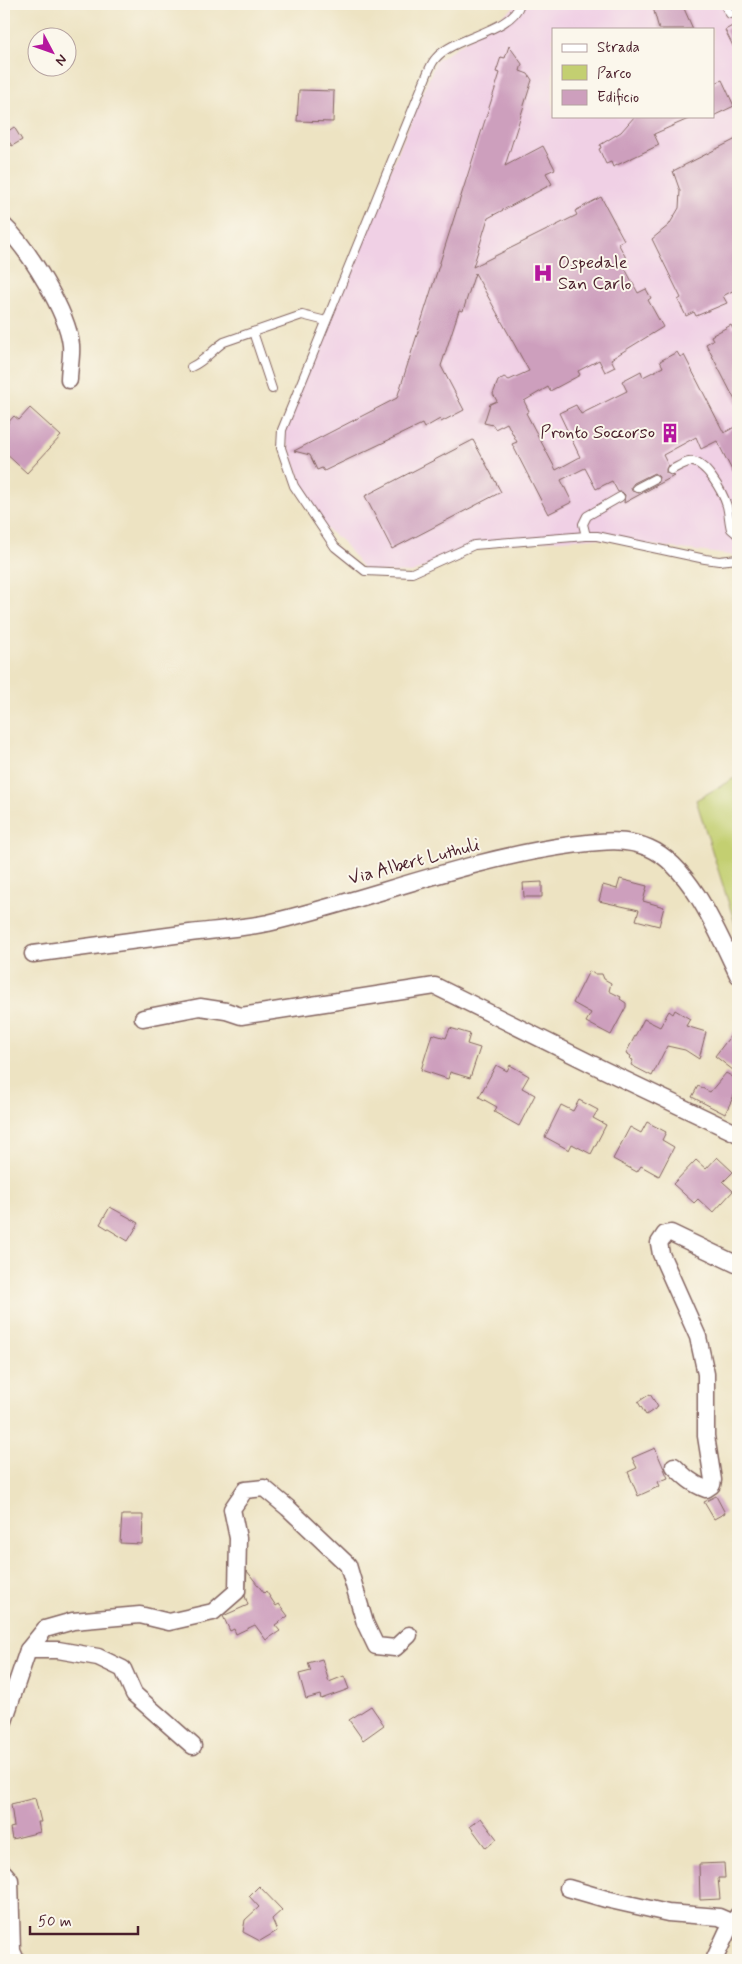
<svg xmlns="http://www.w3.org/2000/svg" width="742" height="1964" font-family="Mynerve,sans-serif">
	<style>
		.built { fill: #f0d0e5; fill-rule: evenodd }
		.green { fill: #c3cf71; stroke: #86774e }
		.building { fill: #cd9fbd; fill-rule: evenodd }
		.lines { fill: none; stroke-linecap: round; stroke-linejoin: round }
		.lane-casing { stroke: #836460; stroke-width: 10 }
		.street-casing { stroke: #836460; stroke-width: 19 }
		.lane { stroke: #fff; stroke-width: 8 }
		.street { stroke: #fff; stroke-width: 16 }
		.labels { text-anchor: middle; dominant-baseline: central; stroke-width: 4; stroke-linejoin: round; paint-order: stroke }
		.poi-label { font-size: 18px; fill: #4a1f2b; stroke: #fbf7ec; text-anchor: start }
		.street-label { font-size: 18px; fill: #4a1f2b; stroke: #fbf7ec }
	</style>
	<rect width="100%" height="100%" fill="#fbf7ec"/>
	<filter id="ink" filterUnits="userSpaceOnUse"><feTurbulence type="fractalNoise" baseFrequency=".02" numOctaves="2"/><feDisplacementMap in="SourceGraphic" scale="10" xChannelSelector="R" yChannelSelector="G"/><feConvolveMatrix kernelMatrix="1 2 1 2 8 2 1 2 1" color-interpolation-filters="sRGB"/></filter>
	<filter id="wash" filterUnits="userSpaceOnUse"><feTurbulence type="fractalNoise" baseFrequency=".0096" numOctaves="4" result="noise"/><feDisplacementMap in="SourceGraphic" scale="20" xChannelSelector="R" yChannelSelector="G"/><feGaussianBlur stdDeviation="1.12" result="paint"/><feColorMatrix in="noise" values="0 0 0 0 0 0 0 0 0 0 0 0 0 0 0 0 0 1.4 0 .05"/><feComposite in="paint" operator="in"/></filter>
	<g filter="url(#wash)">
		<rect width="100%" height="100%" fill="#ede3c2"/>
		<path class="built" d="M 515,4 L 738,4 L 737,556 L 593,538 L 474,545 L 412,573 L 365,571 L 342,541 L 316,521 L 282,430 L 436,61 L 512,9 ZM 553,29 L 713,29 L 713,116 L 553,116 Z"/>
		<path class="green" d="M 738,776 L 738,933 L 696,800 Z"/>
		<g id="blocks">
			<g class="building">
				<path d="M 652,4 L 682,4 L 693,29 L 659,29 Z"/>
				<path d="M 738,23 L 738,56 L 725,30 Z"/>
				<path d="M 509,46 L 522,64 L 520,71 L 528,74 L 532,80 L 505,166 L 543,146 L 555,169 L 546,173 L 552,184 L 488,218 L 473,267 L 577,215 L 575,211 L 601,197 L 624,240 L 618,243 L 626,258 L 621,261 L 638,293 L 646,289 L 651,298 L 648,300 L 663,327 L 611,359 L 615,367 L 605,372 L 599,360 L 578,371 L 580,375 L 550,391 L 548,387 L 524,401 L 529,411 L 526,413 L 556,470 L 580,457 L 559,413 L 576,405 L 581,414 L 627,391 L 622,381 L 641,371 L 643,377 L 663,367 L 660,361 L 677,352 L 680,357 L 684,355 L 724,433 L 738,425 L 738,482 L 717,441 L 701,449 L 696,437 L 663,455 L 668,465 L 666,469 L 666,473 L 674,476 L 624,503 L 625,495 L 622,492 L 618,492 L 612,481 L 596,489 L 585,468 L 561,480 L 572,502 L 548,514 L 512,444 L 517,442 L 507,423 L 495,429 L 493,425 L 484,423 L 490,404 L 497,401 L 493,394 L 498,381 L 504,377 L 509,380 L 529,371 L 475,273 L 463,311 L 459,310 L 441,366 L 464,410 L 441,422 L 440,419 L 424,428 L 422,424 L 324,471 L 322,468 L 317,470 L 310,455 L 294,451 L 397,398 L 500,73 L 496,72 L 501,57 L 505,58 ZM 654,473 L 659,477 L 657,484 L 639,493 L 632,491 L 631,487 L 634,483 Z"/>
				<path d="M 722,80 L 734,106 L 713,116 L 713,84 Z"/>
				<path d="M 299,90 L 334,91 L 333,122 L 297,121 Z"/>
				<path d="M 635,116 L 695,116 L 654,134 L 659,145 L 613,167 L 611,162 L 606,164 L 599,149 L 601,148 L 600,145 L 621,132 Z"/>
				<path d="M 14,127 L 22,140 L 12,146 L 4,134 Z"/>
				<path d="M 738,138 L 738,288 L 723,296 L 727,303 L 696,316 L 694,312 L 686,316 L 678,300 L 681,298 L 652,239 L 669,225 L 679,208 L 680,191 L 673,171 Z"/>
				<path d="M 731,325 L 733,329 L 738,326 L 738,406 L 706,344 L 713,340 L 711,336 Z"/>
				<path d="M 30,408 L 61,436 L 27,473 L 4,452 L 4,427 L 14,416 L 19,420 Z"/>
				<path d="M 473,440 L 501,492 L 392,549 L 365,496 Z"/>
				<path d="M 620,879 L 647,886 L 643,901 L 664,907 L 659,926 L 636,920 L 639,910 L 599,901 L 603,885 L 617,889 Z"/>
				<path d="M 542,882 L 542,897 L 524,897 L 523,883 Z"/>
				<path d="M 589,971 L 594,974 L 602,974 L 604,979 L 611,983 L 609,991 L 621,997 L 620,999 L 626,1003 L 626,1007 L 611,1035 L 586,1022 L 591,1013 L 573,1003 Z"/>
				<path d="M 675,1010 L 690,1019 L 686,1026 L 706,1032 L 699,1059 L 685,1050 L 667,1046 L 652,1076 L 631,1065 L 633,1060 L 630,1059 L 631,1056 L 626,1053 L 644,1019 L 660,1027 L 669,1011 L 673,1014 Z"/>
				<path d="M 738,1026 L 738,1074 L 715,1056 Z"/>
				<path d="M 450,1028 L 470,1034 L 467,1044 L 480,1048 L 470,1078 L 450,1072 L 448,1079 L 421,1070 L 432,1034 L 446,1038 Z"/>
				<path d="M 496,1065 L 507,1071 L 510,1065 L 529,1076 L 522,1088 L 535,1095 L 519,1126 L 494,1112 L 497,1107 L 479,1097 Z"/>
				<path d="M 726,1073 L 738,1080 L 738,1087 L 725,1114 L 692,1097 L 698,1086 L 710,1092 Z"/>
				<path d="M 579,1100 L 598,1110 L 593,1118 L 606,1125 L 591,1154 L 572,1144 L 569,1150 L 545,1137 L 561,1105 L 573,1111 Z"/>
				<path d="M 647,1122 L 666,1132 L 662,1140 L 674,1147 L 659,1176 L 641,1166 L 637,1172 L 613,1159 L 630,1127 L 641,1133 Z"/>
				<path d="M 717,1157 L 733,1172 L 723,1182 L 733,1191 L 713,1213 L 698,1199 L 694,1203 L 673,1184 L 696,1160 L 706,1169 Z"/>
				<path d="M 110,1207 L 139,1223 L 128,1241 L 100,1224 Z"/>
				<path d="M 650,1394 L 658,1407 L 646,1415 L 638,1402 Z"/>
				<path d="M 655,1448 L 668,1478 L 658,1482 L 660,1486 L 638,1496 L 628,1472 L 637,1468 L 632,1458 Z"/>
				<path d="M 716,1496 L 725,1513 L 714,1519 L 704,1502 Z"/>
				<path d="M 122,1515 L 143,1515 L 142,1544 L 120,1543 Z"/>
				<path d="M 247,1571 L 264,1593 L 266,1591 L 276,1606 L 279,1604 L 288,1616 L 275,1625 L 280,1631 L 266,1640 L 255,1625 L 236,1634 L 234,1629 L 230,1631 L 223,1616 L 248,1605 L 245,1596 Z"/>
				<path d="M 322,1659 L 329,1682 L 344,1676 L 349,1689 L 321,1699 L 320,1695 L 306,1699 L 299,1674 L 311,1671 L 308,1663 Z"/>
				<path d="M 371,1706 L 384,1725 L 363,1740 L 349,1720 Z"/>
				<path d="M 35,1798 L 41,1822 L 38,1822 L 40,1832 L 12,1839 L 10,1828 L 14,1827 L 11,1804 Z"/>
				<path d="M 481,1818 L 497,1839 L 486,1848 L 470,1826 Z"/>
				<path d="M 724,1863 L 725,1878 L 718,1878 L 720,1899 L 700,1900 L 699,1864 Z"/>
				<path d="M 259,1886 L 282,1910 L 272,1919 L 277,1931 L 260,1941 L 243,1932 L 245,1920 L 259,1907 L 249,1896 Z"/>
			</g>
		</g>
	</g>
	<g filter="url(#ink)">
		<use href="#blocks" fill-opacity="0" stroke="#836460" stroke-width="1"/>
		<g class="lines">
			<defs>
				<g id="lane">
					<path d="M 520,4 C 511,32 455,36 436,58 C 432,62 430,68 428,72 L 282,430 L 281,448 L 294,486 L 335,547 L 365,571 L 412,573 L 474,545 L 586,536 L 597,536 L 705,559 L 719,561 L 738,559"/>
					<path d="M 724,4 L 730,14"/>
					<path d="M 253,332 L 272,389"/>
					<path d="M 191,367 C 205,361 212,350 224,342 L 302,315 L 326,321"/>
					<path d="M 671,470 C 676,468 683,463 689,462 C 705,459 723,493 727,506 C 729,514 729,522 731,529 L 738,535"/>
					<path d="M 637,488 L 654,479"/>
					<path d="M 586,536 L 583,524 L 587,516 L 620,497"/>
				</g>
				<g id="street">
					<path d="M 4,226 C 28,248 68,313 71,345 C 72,356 69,369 69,380"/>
					<path d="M 33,954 C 86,947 138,940 190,933 C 216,930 243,928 268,923 C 370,899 468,859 571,845 C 597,842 623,837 649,848 C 691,866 719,935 738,975"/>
					<path d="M 143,1018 L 200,1007 L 226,1011 L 241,1016 L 435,986 L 602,1069 L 738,1134"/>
					<path d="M 674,1466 C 684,1476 692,1484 706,1489 L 712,1485 L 713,1480 L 706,1436 L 706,1374 L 698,1337 L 661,1254 L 659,1243 L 665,1234 L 671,1233 L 738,1265"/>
					<path d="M 28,1650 L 58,1650 L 98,1657 L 123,1669 L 134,1694 L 193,1746"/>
					<path d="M 4,1721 L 28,1650 L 45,1629 L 73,1621 L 140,1615 L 169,1622 L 213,1612 L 237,1591 L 238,1538 L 232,1509 L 245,1490 L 264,1488 L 288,1508 L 348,1565 L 365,1623 L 376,1646 L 395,1648 L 409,1635"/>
					<path d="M 4,1873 L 10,1880 L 12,1951 L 16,1960"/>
					<path d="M 568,1888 L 606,1899 L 668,1913 L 719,1917 L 733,1923"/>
					<path d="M 714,1960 L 727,1932 L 738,1915"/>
				</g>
			</defs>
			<use href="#lane" class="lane-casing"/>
			<use href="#street" class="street-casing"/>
			<use href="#lane" class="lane"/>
			<use href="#street" class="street"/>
		</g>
	</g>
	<defs>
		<symbol id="hospital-bare" viewBox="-9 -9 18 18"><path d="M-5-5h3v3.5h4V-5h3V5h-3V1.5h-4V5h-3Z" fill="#b5179e" stroke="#fbf7ec" stroke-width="2.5" paint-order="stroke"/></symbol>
		<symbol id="building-bare" viewBox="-9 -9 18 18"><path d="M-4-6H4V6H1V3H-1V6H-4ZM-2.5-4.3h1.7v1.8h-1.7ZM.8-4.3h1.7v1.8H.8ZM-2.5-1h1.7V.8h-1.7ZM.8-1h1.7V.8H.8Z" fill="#b5179e" stroke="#fbf7ec" stroke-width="2.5" paint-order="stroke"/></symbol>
	</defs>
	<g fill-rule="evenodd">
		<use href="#hospital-bare" x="529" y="259" width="28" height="28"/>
		<use href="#building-bare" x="656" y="419" width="28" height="28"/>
	</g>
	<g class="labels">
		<g class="poi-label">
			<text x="558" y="263">Ospedale<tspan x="558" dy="21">San Carlo</tspan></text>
			<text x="655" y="433" text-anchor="end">Pronto Soccorso</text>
		</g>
		<g class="street-label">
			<text transform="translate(414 862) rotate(-15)">Via Albert Luthuli</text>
		</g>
	</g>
	<rect width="742" height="1964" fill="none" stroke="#fbf7ec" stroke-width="20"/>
	<rect x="552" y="28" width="162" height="90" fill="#fbf7ec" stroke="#b4a19f"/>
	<rect x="562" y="44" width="25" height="8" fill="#ffffff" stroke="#b4a19f"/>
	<text x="597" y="52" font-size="15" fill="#4a1f2b">Strada</text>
	<rect x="562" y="65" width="25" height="15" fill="#c3cf71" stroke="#b4a19f"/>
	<text x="597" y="78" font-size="15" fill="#4a1f2b">Parco</text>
	<rect x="562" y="90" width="25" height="15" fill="#cd9fbd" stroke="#b4a19f"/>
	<text x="597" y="102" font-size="15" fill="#4a1f2b">Edificio</text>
	<g transform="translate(52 52) rotate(131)"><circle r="24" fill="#fbf7ec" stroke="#b4a19f"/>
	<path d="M0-4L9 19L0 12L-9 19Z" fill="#b5179e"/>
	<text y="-8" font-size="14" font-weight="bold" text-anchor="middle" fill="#4a1f2b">N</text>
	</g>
	<path d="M30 1926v8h108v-8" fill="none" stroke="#4a1f2b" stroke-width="2.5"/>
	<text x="38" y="1926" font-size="15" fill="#4a1f2b" stroke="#fbf7ec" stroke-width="4" paint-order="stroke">50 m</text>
</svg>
